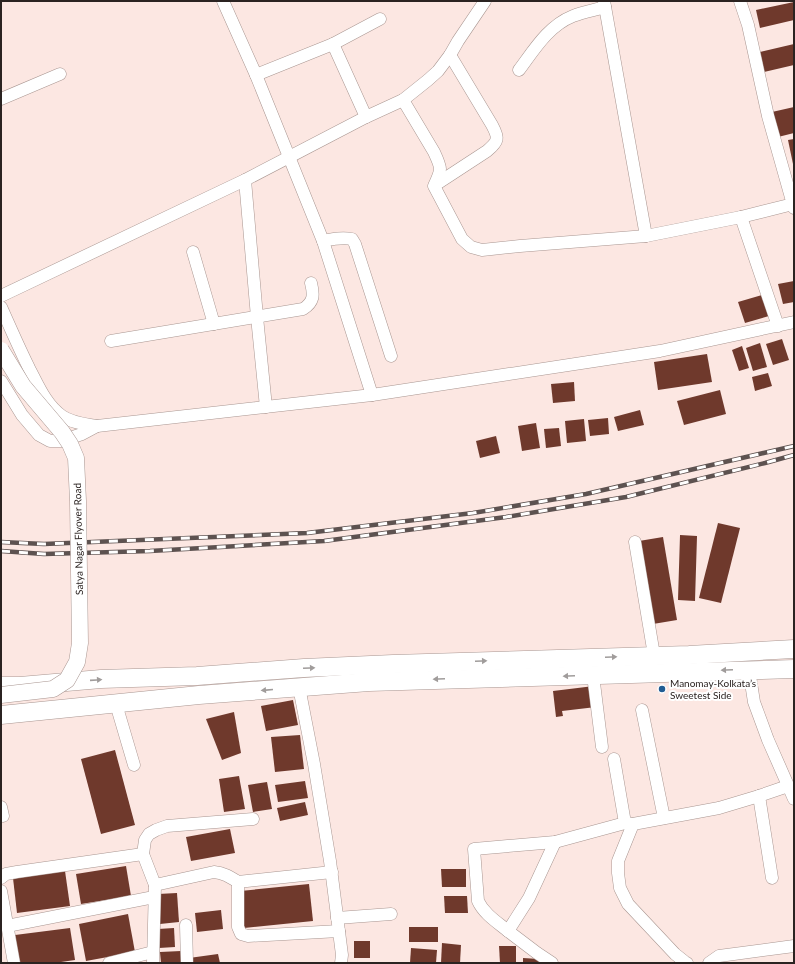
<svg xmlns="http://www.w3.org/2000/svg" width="795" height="964" font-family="Lato,sans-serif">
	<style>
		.building { fill: #6f392c }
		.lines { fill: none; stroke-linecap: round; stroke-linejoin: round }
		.street-casing { stroke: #a99691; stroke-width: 13 }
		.primary-casing { stroke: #a99691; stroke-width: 19 }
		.street { stroke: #fff; stroke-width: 12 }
		.primary { stroke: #fff; stroke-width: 18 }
		.rail-casing { stroke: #5d5250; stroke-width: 4.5 }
		.rail { stroke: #fff; stroke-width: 3; stroke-dasharray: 9; stroke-linecap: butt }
		.secondary-bridge-casing { stroke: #a99691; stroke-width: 17; stroke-linecap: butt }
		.secondary-bridge { stroke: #fff; stroke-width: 16 }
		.oneway { fill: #a09c9b }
		.poi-dot { fill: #215c93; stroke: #fff; stroke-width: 1.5 }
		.labels { text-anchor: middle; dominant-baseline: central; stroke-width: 4; stroke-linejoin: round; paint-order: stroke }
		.street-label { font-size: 10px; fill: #2b2321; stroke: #fff }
		.poi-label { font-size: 10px; fill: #2b2321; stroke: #fff; text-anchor: start }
	</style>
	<rect width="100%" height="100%" fill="#fce7e2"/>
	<g class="building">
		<path d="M 794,2 L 794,20 L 760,28 L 756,10 Z"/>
		<path d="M 794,44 L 794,65 L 764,72 L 760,52 Z"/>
		<path d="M 794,107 L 794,133 L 778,137 L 772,112 Z"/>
		<path d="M 794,139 L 794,164 L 793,164 L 788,140 Z"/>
		<path d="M 794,281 L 794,302 L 783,304 L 778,284 Z"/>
		<path d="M 762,295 L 769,316 L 745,323 L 738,302 Z"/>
		<path d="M 782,339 L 789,360 L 773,365 L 766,344 Z"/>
		<path d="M 760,343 L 767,367 L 753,371 L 746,348 Z"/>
		<path d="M 742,346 L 749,368 L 739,371 L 732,350 Z"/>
		<path d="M 707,354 L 712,382 L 658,390 L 654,362 Z"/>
		<path d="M 768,373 L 772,386 L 755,391 L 752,377 Z"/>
		<path d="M 574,382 L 575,401 L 553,403 L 551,384 Z"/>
		<path d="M 720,390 L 726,414 L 684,425 L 677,401 Z"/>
		<path d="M 640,410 L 644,425 L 618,431 L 614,417 Z"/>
		<path d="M 608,418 L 609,434 L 590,436 L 588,420 Z"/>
		<path d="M 584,419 L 586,441 L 567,443 L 565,421 Z"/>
		<path d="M 536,423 L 540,448 L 522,451 L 518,426 Z"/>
		<path d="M 559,428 L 561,446 L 546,448 L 544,429 Z"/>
		<path d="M 496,436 L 500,453 L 480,458 L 476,441 Z"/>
		<path d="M 718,523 L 740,528 L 721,603 L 699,598 Z"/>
		<path d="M 680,535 L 697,536 L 695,601 L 678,600 Z"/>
		<path d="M 663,537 L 677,620 L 653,624 L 639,541 Z"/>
		<path d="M 594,686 L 596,707 L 562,711 L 563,716 L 556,717 L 553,691 Z"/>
		<path d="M 293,700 L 298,725 L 266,731 L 261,706 Z"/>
		<path d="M 234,712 L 241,753 L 222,760 L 206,719 Z"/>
		<path d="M 300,735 L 304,769 L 275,772 L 271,737 Z"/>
		<path d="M 115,750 L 135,825 L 101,834 L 81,759 Z"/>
		<path d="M 239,776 L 245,809 L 224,812 L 219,779 Z"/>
		<path d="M 305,781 L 308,798 L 278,802 L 275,785 Z"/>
		<path d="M 267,782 L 272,809 L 253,812 L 248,785 Z"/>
		<path d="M 305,802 L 308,815 L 280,821 L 277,808 Z"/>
		<path d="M 230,829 L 235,853 L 191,861 L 186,837 Z"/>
		<path d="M 126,866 L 131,896 L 81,904 L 76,874 Z"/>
		<path d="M 441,869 L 466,869 L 466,887 L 442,887 Z"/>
		<path d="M 65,871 L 70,906 L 17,913 L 13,878 Z"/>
		<path d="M 309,884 L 313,921 L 244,928 L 240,891 Z"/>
		<path d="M 177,893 L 179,922 L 160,924 L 158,894 Z"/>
		<path d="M 444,896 L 467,896 L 468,913 L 445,913 Z"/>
		<path d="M 221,910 L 223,929 L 197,932 L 195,913 Z"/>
		<path d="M 128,914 L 135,952 L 86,961 L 79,924 Z"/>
		<rect x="409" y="927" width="29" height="15"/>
		<path d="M 70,928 L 75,960 L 54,963 L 19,963 L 15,935 Z"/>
		<path d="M 174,928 L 175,947 L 159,948 L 158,929 Z"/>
		<rect x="354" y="941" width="16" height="17"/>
		<path d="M 442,943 L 461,945 L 460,963 L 441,963 Z"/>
		<path d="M 499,946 L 516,946 L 516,963 L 500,963 Z"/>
		<path d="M 411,948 L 437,950 L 436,963 L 410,963 Z"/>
		<path d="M 181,951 L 182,963 L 161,963 L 160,952 Z"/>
		<path d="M 218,954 L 220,963 L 190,963 L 189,958 Z"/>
		<path d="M 523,958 L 539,959 L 539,963 L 523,963 Z"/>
	</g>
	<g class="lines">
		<defs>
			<g id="street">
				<path d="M 223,1 L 256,75 L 323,241 L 372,395"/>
				<path d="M 604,1 L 646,236"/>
				<path d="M 740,1 L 748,25 L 768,116 L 794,208"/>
				<path d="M 333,44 L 366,117"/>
				<path d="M 519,70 C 534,50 548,26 573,16 C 583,12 595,10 605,7"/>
				<path d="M 256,75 L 333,44 L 380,19"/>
				<path d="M 1,99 L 60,74"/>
				<path d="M 403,100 L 434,152 C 442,169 442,169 434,186 L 462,239 L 471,247 L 482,250 L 520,246 L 646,236 L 741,217 L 793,204"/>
				<path d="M 245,180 L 257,317 L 266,407"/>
				<path d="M 435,185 L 487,151 C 499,141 499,138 492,125 L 450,55"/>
				<path d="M 741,217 L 778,326"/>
				<path d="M 323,241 C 333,239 342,237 352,239 L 355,244 L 391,356"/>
				<path d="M 193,252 L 214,324"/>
				<path d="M 1,296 L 245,180 L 366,117 L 403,100 L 428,80 L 438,71 L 450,55 L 458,41 L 485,1"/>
				<path d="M 1,307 C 10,327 19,348 29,368 C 38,385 46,405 62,416 C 72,423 85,424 97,426 L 372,395 L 660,351 L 794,322"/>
				<path d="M 111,341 L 303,309 C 314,302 314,295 311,283"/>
				<path d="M 1,381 L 22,415 L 39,435 L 50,441 L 61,441 L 82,434 L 97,426"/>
				<path d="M 635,542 L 654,655"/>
				<path d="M 749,670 L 754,702 L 768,740 L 794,799"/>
				<path d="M 593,675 L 602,747"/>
				<path d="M 299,687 L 314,764 L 330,861 L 342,955 L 341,963"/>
				<path d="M 116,704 L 134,765"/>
				<path d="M 642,710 L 664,818"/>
				<path d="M 614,759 L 625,823"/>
				<path d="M 759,796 L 772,878"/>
				<path d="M 1,807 L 3,816"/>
				<path d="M 1,878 L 6,874 L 17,872 L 143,854"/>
				<path d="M 238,882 L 238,927 L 241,934 L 248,936 L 339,931"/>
				<path d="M 155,885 L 214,872 C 224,873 230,877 238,882 L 332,872"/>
				<path d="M 1,891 L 14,963"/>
				<path d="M 337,918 L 391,914"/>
				<path d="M 186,925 L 187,963"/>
				<path d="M 7,926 L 154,897"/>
				<path d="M 508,931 C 497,922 484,914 478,901 L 474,849 L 555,842 L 625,823 L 633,824"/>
				<path d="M 109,963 L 153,952"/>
				<path d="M 153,963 L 155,885 L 143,854 L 145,840 L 149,834 L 156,830 L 167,826 L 253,819"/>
				<path d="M 552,963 L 537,953 L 508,931 L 529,898 L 555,842"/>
				<path d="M 687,963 L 685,962 L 675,954 L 628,904 L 620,888 L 618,873 L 618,861 L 633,824 L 719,808 L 759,796 L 788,786"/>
				<path d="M 709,963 L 719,956 L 794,946"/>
			</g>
			<g id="primary">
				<path d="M 1,686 L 20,686 L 101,679 L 197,676 L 304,668 L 393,664 L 689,655 L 794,649"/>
				<path d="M 1,715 L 199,695 L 369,682 L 794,669"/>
			</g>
		</defs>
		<use href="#street" class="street-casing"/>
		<use href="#primary" class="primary-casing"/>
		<use href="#street" class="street"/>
		<use href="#primary" class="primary"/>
		<defs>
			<g id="rail">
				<path d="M 1,542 L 44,544 L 307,533 L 473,513 L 586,494 L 794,446"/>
				<path d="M 1,551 L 44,554 L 150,551 L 324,541 L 506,517 L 626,497 L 765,463 L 794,455"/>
			</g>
		</defs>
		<use href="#rail" class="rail-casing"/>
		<use href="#rail" class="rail"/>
		<defs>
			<path id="secondary-bridge" d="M 1,350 L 23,386 L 62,432 L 70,444 L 76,458 L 78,501 L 80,643 L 77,662 L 67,680 L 53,689 L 1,695"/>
		</defs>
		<use href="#secondary-bridge" class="secondary-bridge-casing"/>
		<use href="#secondary-bridge" class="secondary-bridge"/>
	</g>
	<defs><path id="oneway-solid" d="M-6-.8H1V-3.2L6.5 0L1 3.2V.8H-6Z"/></defs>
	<g class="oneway">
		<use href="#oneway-solid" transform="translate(611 657) rotate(-2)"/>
		<use href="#oneway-solid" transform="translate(481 661) rotate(-2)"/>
		<use href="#oneway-solid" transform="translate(309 668) rotate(-3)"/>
		<use href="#oneway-solid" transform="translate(727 670) rotate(178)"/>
		<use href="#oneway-solid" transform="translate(569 676) rotate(178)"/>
		<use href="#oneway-solid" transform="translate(439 679) rotate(178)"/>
		<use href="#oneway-solid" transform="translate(96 680) rotate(-4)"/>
		<use href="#oneway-solid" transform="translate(267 690) rotate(175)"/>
	</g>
	<circle class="poi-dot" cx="662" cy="689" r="4"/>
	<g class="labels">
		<g class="street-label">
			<text transform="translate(78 539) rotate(-91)">Satya Nagar Flyover Road</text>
		</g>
		<g class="poi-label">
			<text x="670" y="683">Manomay-Kolkata’s<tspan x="670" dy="12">Sweetest Side</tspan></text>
		</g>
	</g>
	<rect width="795" height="964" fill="none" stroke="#2b2321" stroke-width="4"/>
</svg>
